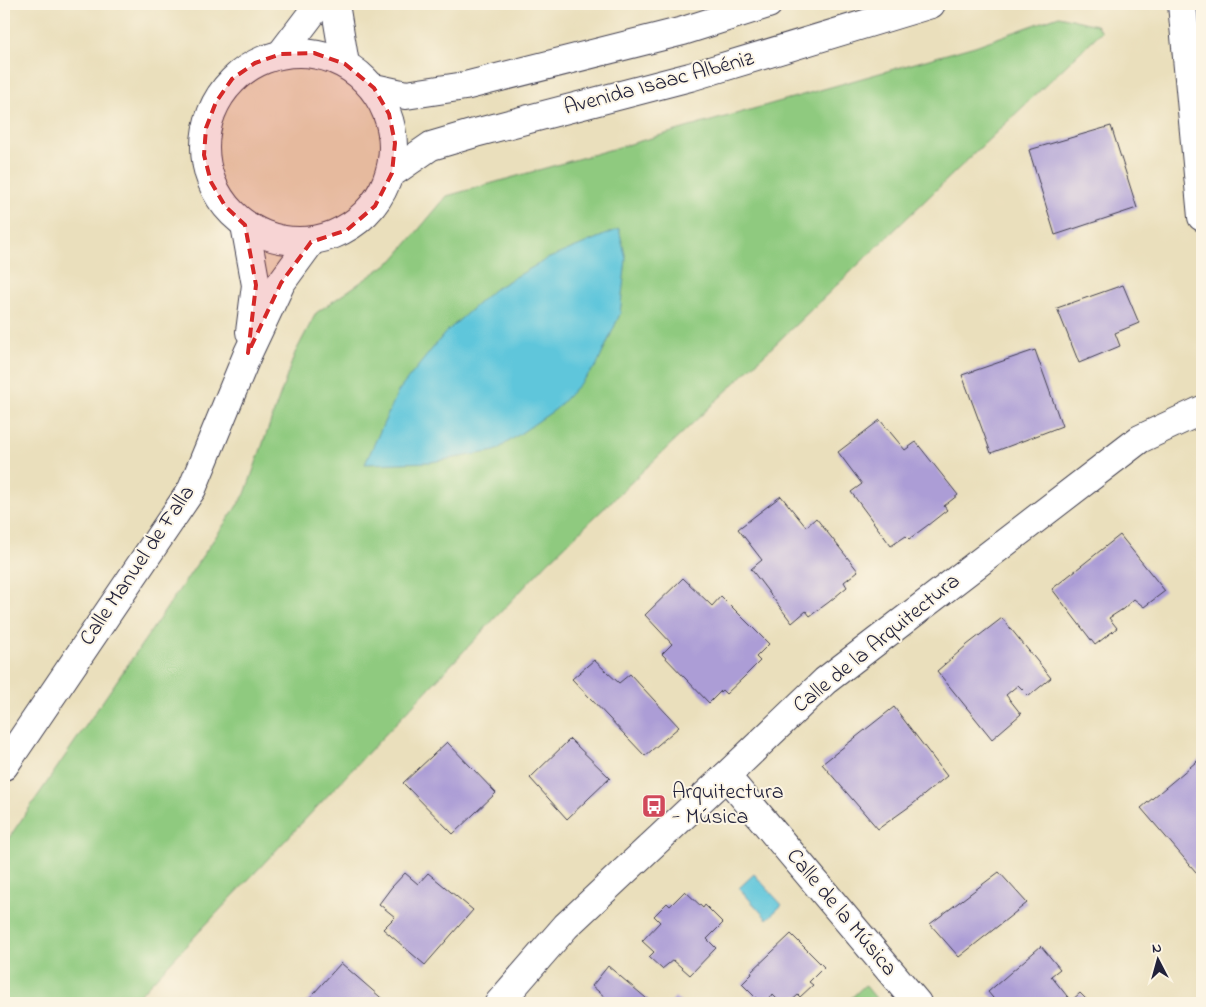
<svg xmlns="http://www.w3.org/2000/svg" width="1206" height="1007" font-family="'Indie Flower',sans-serif">
	<style>
		.green { fill: #8fca7f; stroke: #58765d }
		.water { fill: #5ec6db; stroke: #40748b }
		.building { fill: #ac9dd6 }
		.lines { fill: none; stroke-linecap: round; stroke-linejoin: round }
		.street-casing { stroke: #403e4e; stroke-width: 30 }
		.street { stroke: #fff; stroke-width: 28 }
		.marked { fill: #d62828; fill-opacity: 0.2; stroke: #d62828; stroke-width: 4; stroke-dasharray: 10 6; stroke-linejoin: round }
		.labels { text-anchor: middle; dominant-baseline: central; stroke-width: 4; stroke-linejoin: round; paint-order: stroke }
		.street-label { font-size: 22px; fill: #22223b; stroke: #fcf5e5 }
		.poi-label { font-size: 22px; fill: #22223b; stroke: #fcf5e5; text-anchor: start }
	</style>
	<rect width="100%" height="100%" fill="#fcf5e5"/>
	<filter id="ink" filterUnits="userSpaceOnUse"><feTurbulence type="fractalNoise" baseFrequency=".02" numOctaves="2"/><feDisplacementMap in="SourceGraphic" scale="10" xChannelSelector="R" yChannelSelector="G"/><feConvolveMatrix kernelMatrix="1 2 1 2 8 2 1 2 1" color-interpolation-filters="sRGB"/></filter>
	<filter id="wash" filterUnits="userSpaceOnUse"><feTurbulence type="fractalNoise" baseFrequency=".0096" numOctaves="4" result="noise"/><feDisplacementMap in="SourceGraphic" scale="20" xChannelSelector="R" yChannelSelector="G"/><feGaussianBlur stdDeviation="1.12" result="paint"/><feColorMatrix in="noise" values="0 0 0 0 0 0 0 0 0 0 0 0 0 0 0 0 0 1.4 0 .05"/><feComposite in="paint" operator="in"/></filter>
	<g filter="url(#wash)">
		<rect width="100%" height="100%" fill="#eadfbc"/>
		<g class="green">
			<path d="M 1059,16 L 1096,25 L 1102,31 L 547,563 L 132,1003 L 4,1003 L 4,845 L 245,494 L 295,353 L 316,313 L 393,260 L 447,196 L 975,46 Z"/>
			<path d="M 865,985 L 880,1003 L 846,1003 Z"/>
		</g>
		<g class="water">
			<path d="M 619,229 L 626,259 L 620,314 L 597,365 L 556,409 L 495,451 L 431,462 L 365,464 L 399,390 L 445,333 L 493,290 L 547,259 Z"/>
			<path d="M 754,874 L 782,905 L 767,919 L 739,888 Z"/>
		</g>
		<g id="blocks">
			<g class="building">
				<path d="M 1111,126 L 1137,208 L 1055,235 L 1029,150 Z"/>
				<path d="M 1123,285 L 1139,323 L 1115,333 L 1120,346 L 1079,363 L 1057,308 Z"/>
				<path d="M 1035,350 L 1062,426 L 991,453 L 962,375 Z"/>
				<path d="M 880,420 L 905,450 L 916,442 L 958,495 L 944,506 L 947,510 L 928,525 L 909,539 L 906,536 L 891,546 L 851,492 L 862,484 L 838,452 Z"/>
				<path d="M 781,496 L 806,527 L 816,518 L 858,571 L 844,582 L 847,587 L 829,602 L 810,616 L 806,611 L 792,623 L 751,569 L 762,560 L 738,529 Z"/>
				<path d="M 1120,535 L 1165,591 L 1144,607 L 1134,599 L 1123,609 L 1109,618 L 1117,628 L 1095,645 L 1052,589 Z"/>
				<path d="M 683,578 L 712,606 L 721,596 L 769,644 L 756,657 L 760,661 L 743,678 L 726,694 L 722,690 L 709,703 L 662,654 L 672,644 L 645,615 Z"/>
				<path d="M 1002,618 L 1051,678 L 1029,696 L 1018,685 L 1006,695 L 1021,714 L 992,739 L 937,671 L 967,645 Z"/>
				<path d="M 594,660 L 619,683 L 630,674 L 679,727 L 645,756 L 572,679 Z"/>
				<path d="M 894,707 L 947,776 L 913,804 L 878,829 L 822,764 Z"/>
				<path d="M 570,739 L 610,778 L 567,819 L 530,778 Z"/>
				<path d="M 447,742 L 496,793 L 453,834 L 403,783 Z"/>
				<path d="M 1202,757 L 1202,879 L 1141,808 Z"/>
				<path d="M 999,872 L 1027,903 L 959,957 L 930,924 Z"/>
				<path d="M 405,873 L 418,884 L 428,873 L 473,910 L 425,965 L 383,929 L 395,917 L 379,904 L 391,888 Z"/>
				<path d="M 685,891 L 703,908 L 705,905 L 723,923 L 707,939 L 716,948 L 690,975 L 673,960 L 662,969 L 649,957 L 654,952 L 642,941 L 660,922 L 654,916 L 667,903 L 670,906 Z"/>
				<path d="M 791,934 L 824,967 L 809,982 L 813,985 L 800,997 L 798,995 L 789,1003 L 781,1003 L 773,995 L 763,1003 L 761,1003 L 742,984 L 752,974 L 751,972 Z"/>
				<path d="M 1041,946 L 1060,969 L 1051,976 L 1071,1001 L 1080,993 L 1090,1003 L 997,1003 L 988,992 Z"/>
				<path d="M 341,963 L 387,1003 L 305,1003 Z"/>
				<path d="M 608,966 L 621,977 L 652,1003 L 599,1003 L 605,997 L 592,986 Z"/>
				<path d="M 675,997 L 682,1003 L 670,1003 Z"/>
			</g>
		</g>
	</g>
	<g filter="url(#ink)">
		<use href="#blocks" fill-opacity="0" stroke="#403e4e" stroke-width="1"/>
		<g class="lines">
			<defs>
				<g id="street">
					<path d="M 335,4 L 345,64"/>
					<path d="M 1182,4 L 1202,217"/>
					<circle cx="299" cy="147" r="94"/>
					<path d="M 281,54 L 319,4"/>
					<path d="M 374,88 L 406,95 L 465,86 L 683,31 L 768,4"/>
					<path d="M 392,173 L 431,146 L 475,133 L 690,77 L 931,4"/>
					<path d="M 245,225 L 256,285 L 250,332"/>
					<path d="M 4,766 L 192,489 L 248,353 L 281,283 L 311,242"/>
					<path d="M 726,776 L 917,1003"/>
					<path d="M 499,1003 L 566,926 L 726,776 L 825,681 L 1140,439 L 1202,410"/>
				</g>
			</defs>
			<use href="#street" class="street-casing"/>
			<use href="#street" class="street"/>
		</g>
	</g>
	<path class="marked" d="M 314,53 L 345,64 L 374,88 L 389,114 L 395,143 L 392,173 L 375,206 L 347,230 L 311,242 L 281,283 L 248,353 L 256,285 L 245,225 L 225,206 L 211,182 L 204,155 L 206,128 L 216,102 L 232,79 L 255,63 L 281,54 Z"/>
	<defs>
		<symbol id="bus-square" viewBox="-11 -11 22 22"><rect x="-9" y="-9" width="18" height="18" rx="4" fill="#d1495b" stroke="#fcf5e5"/><path d="M-5-6H5V4H4V6H2V4H-2V6H-4V4H-5ZM-3.5-4V0h7V-4ZM-3.5 1.2v1.5H-2V1.2ZM2 1.2v1.5H3.5V1.2Z" fill="#fff"/></symbol>
	</defs>
	<g fill-rule="evenodd">
		<use href="#bus-square" x="640" y="792" width="28" height="28"/>
	</g>
	<g class="labels">
		<g class="street-label">
			<text transform="translate(659 84) rotate(-15)">Avenida Isaac Albéniz</text>
			<text transform="translate(138 566) rotate(-56)">Calle Manuel de Falla</text>
			<text transform="translate(877 644) rotate(-39)">Calle de la Arquitectura</text>
			<text transform="translate(841 913) rotate(50)">Calle de la Música</text>
		</g>
		<g class="poi-label">
			<text x="672" y="793">Arquitectura<tspan x="672" dy="25">- Música</tspan></text>
		</g>
	</g>
	<rect width="1206" height="1007" fill="none" stroke="#fcf5e5" stroke-width="20"/>
	<g transform="translate(1158 960) rotate(354)" stroke="#fcf5e5" stroke-width="4" paint-order="stroke">
	<path d="M0-4L9 19L0 12L-9 19Z" fill="#22223b"/>
	<text y="-8" font-size="14" font-weight="bold" text-anchor="middle" fill="#22223b">N</text>
	</g>
</svg>
